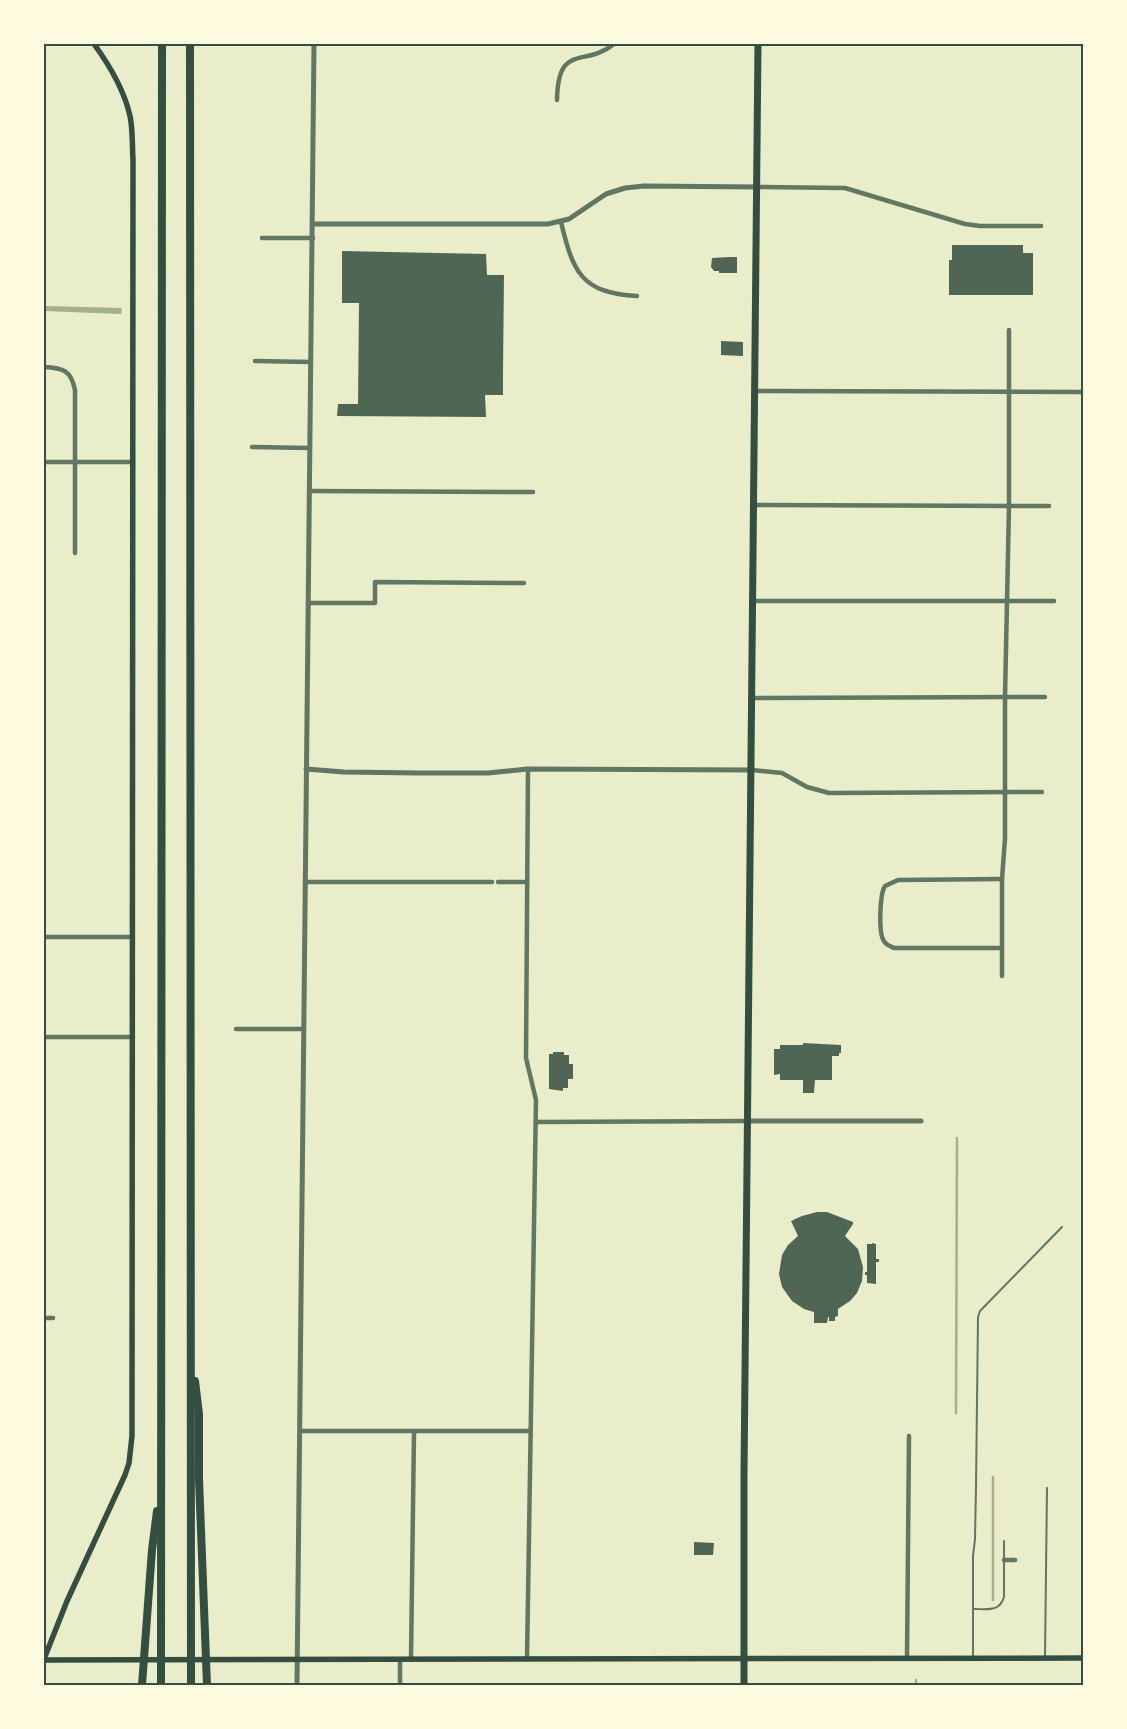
<svg xmlns="http://www.w3.org/2000/svg" width="1127" height="1729" font-family="'DM Sans',sans-serif">
	<style>
		.water { fill: #a3b18a }
		.lines { fill: none; stroke-linecap: round; stroke-linejoin: round }
		.stream { stroke: #a3b18a; stroke-width: 2.5 }
		.building { fill: #4f6655 }
		.service { stroke: #617663; stroke-width: 2 }
		.minor { stroke: #617663; stroke-width: 4.5 }
		.tertiary { stroke: #617663; stroke-width: 5 }
		.secondary { stroke: #344e41; stroke-width: 5.5 }
		.primary { stroke: #344e41; stroke-width: 7 }
		.motorway { stroke: #344e41; stroke-width: 8 }
		.neatline { fill: none; stroke: #344e41; stroke-width: 2 }
	</style>
	<rect width="100%" height="100%" fill="#e9edc9"/>
	<path class="water" d="M 44,306 L 122,308 L 121,314 L 44,311 Z"/>
	<g class="lines">
		<g class="stream">
			<path d="M 956,1413 L 957,1138"/>
			<path d="M 993,1600 L 993,1477"/>
			<path d="M 916,1685 L 916,1680"/>
		</g>
	</g>
	<g class="building">
		<path d="M 952,245 L 1023,245 L 1023,253 L 1033,253 L 1033,295 L 949,295 L 949,260 L 952,260 Z"/>
		<path d="M 342,251 L 486,254 L 487,275 L 504,275 L 503,371 L 503,395 L 485,395 L 486,417 L 337,416 L 338,404 L 358,404 L 359,303 L 342,303 Z"/>
		<path d="M 730,257 L 737,257 L 737,273 L 719,273 L 719,271 L 714,271 L 711,267 L 712,258 Z"/>
		<path d="M 721,341 L 743,342 L 743,356 L 721,355 Z"/>
		<path d="M 803,1043 L 841,1045 L 841,1053 L 839,1053 L 839,1056 L 832,1056 L 832,1080 L 815,1080 L 814,1093 L 803,1093 L 803,1080 L 780,1080 L 780,1074 L 774,1075 L 774,1049 L 780,1049 L 780,1045 L 803,1045 Z"/>
		<path d="M 553,1052 L 564,1052 L 564,1055 L 569,1055 L 569,1064 L 573,1064 L 573,1079 L 568,1079 L 568,1088 L 563,1088 L 563,1091 L 549,1089 L 549,1054 L 553,1054 Z"/>
		<path d="M 817,1212 L 827,1212 L 853,1222 L 853,1224 L 845,1236 L 858,1249 L 863,1267 L 862,1281 L 857,1293 L 850,1301 L 838,1309 L 838,1316 L 835,1317 L 835,1321 L 829,1321 L 829,1317 L 828,1317 L 827,1323 L 814,1323 L 814,1312 L 804,1309 L 792,1301 L 782,1287 L 779,1274 L 782,1255 L 788,1245 L 798,1236 L 791,1221 L 802,1216 Z"/>
		<path d="M 872,1243 L 876,1244 L 876,1259 L 879,1259 L 879,1262 L 876,1262 L 876,1284 L 867,1283 L 867,1275 L 865,1275 L 865,1272 L 867,1272 L 867,1244 L 872,1244 Z"/>
		<path d="M 694,1542 L 714,1543 L 713,1555 L 694,1555 Z"/>
	</g>
	<g class="lines">
		<g class="service">
			<path d="M 974,1609 C 987,1609 1000,1612 1004,1597 L 1004,1541"/>
			<path d="M 973,1656 L 973,1556 L 975,1539 L 976,1486 L 978,1317 L 980,1311 L 1062,1227"/>
			<path d="M 1045,1656 L 1047,1488"/>
		</g>
		<g class="minor">
			<path d="M 557,100 C 558,42 584,68 614,44"/>
			<path d="M 757,187 L 845,188 L 965,224 L 980,226 L 1041,226"/>
			<path d="M 561,222 C 573,272 581,293 637,296"/>
			<path d="M 262,238 L 313,238"/>
			<path d="M 255,361 L 310,362"/>
			<path d="M 44,367 C 63,368 71,370 75,390 L 75,553"/>
			<path d="M 755,391 L 1083,392"/>
			<path d="M 252,447 L 309,448"/>
			<path d="M 44,462 L 133,462"/>
			<path d="M 309,491 L 533,492"/>
			<path d="M 754,505 L 1049,506"/>
			<path d="M 753,601 L 1054,601"/>
			<path d="M 308,603 L 375,603 L 375,582 L 524,583"/>
			<path d="M 752,698 L 1045,697"/>
			<path d="M 752,770 L 782,773 L 807,787 L 829,793 L 1042,792"/>
			<path d="M 305,882 L 492,882"/>
			<path d="M 498,882 L 527,882"/>
			<path d="M 44,937 L 133,937"/>
			<path d="M 1001,948 L 894,948 C 890,946 886,945 884,941 C 878,933 880,893 885,886 L 898,880 L 1002,879"/>
			<path d="M 1002,976 L 1002,879 L 1005,839 L 1005,697 L 1009,506 L 1009,330"/>
			<path d="M 236,1029 L 304,1029"/>
			<path d="M 44,1037 L 133,1037"/>
			<path d="M 536,1122 L 748,1121"/>
			<path d="M 44,1318 L 53,1318"/>
			<path d="M 300,1431 L 530,1431"/>
			<path d="M 1004,1560 L 1015,1560"/>
			<path d="M 907,1658 L 909,1436"/>
			<path d="M 400,1659 L 400,1685"/>
			<path d="M 411,1659 L 414,1432"/>
			<path d="M 527,1659 L 536,1100 L 526,1058 L 528,769"/>
		</g>
		<g class="tertiary">
			<path d="M 313,224 L 548,224 L 569,219 L 606,194 L 625,188 L 644,186 L 757,187"/>
			<path d="M 306,769 L 344,772 L 418,773 L 488,773 L 528,769 L 752,770"/>
			<path d="M 748,1121 L 921,1121"/>
			<path d="M 297,1685 L 314,44"/>
		</g>
		<g class="secondary">
			<path d="M 44,1659 L 67,1601 L 125,1475 L 129,1463 L 132,1436 L 133,159 C 132,145 133,130 130,116 C 124,89 110,66 94,44"/>
			<path d="M 44,1660 L 1083,1658"/>
		</g>
		<path class="primary" d="M 744,1685 L 744,1474 L 758,44"/>
		<g class="motorway">
			<path d="M 190,44 L 191,1685"/>
			<path d="M 195,1381 L 199,1414 L 199,1479 L 207,1685"/>
			<path d="M 142,1685 L 152,1550 L 157,1511"/>
			<path d="M 161,1685 L 162,44"/>
		</g>
	</g>
	<rect width="1127" height="1729" fill="none" stroke="#fefae0" stroke-width="90"/>
	<rect x="45" y="45" width="1037" height="1639" class="neatline"/>
</svg>
